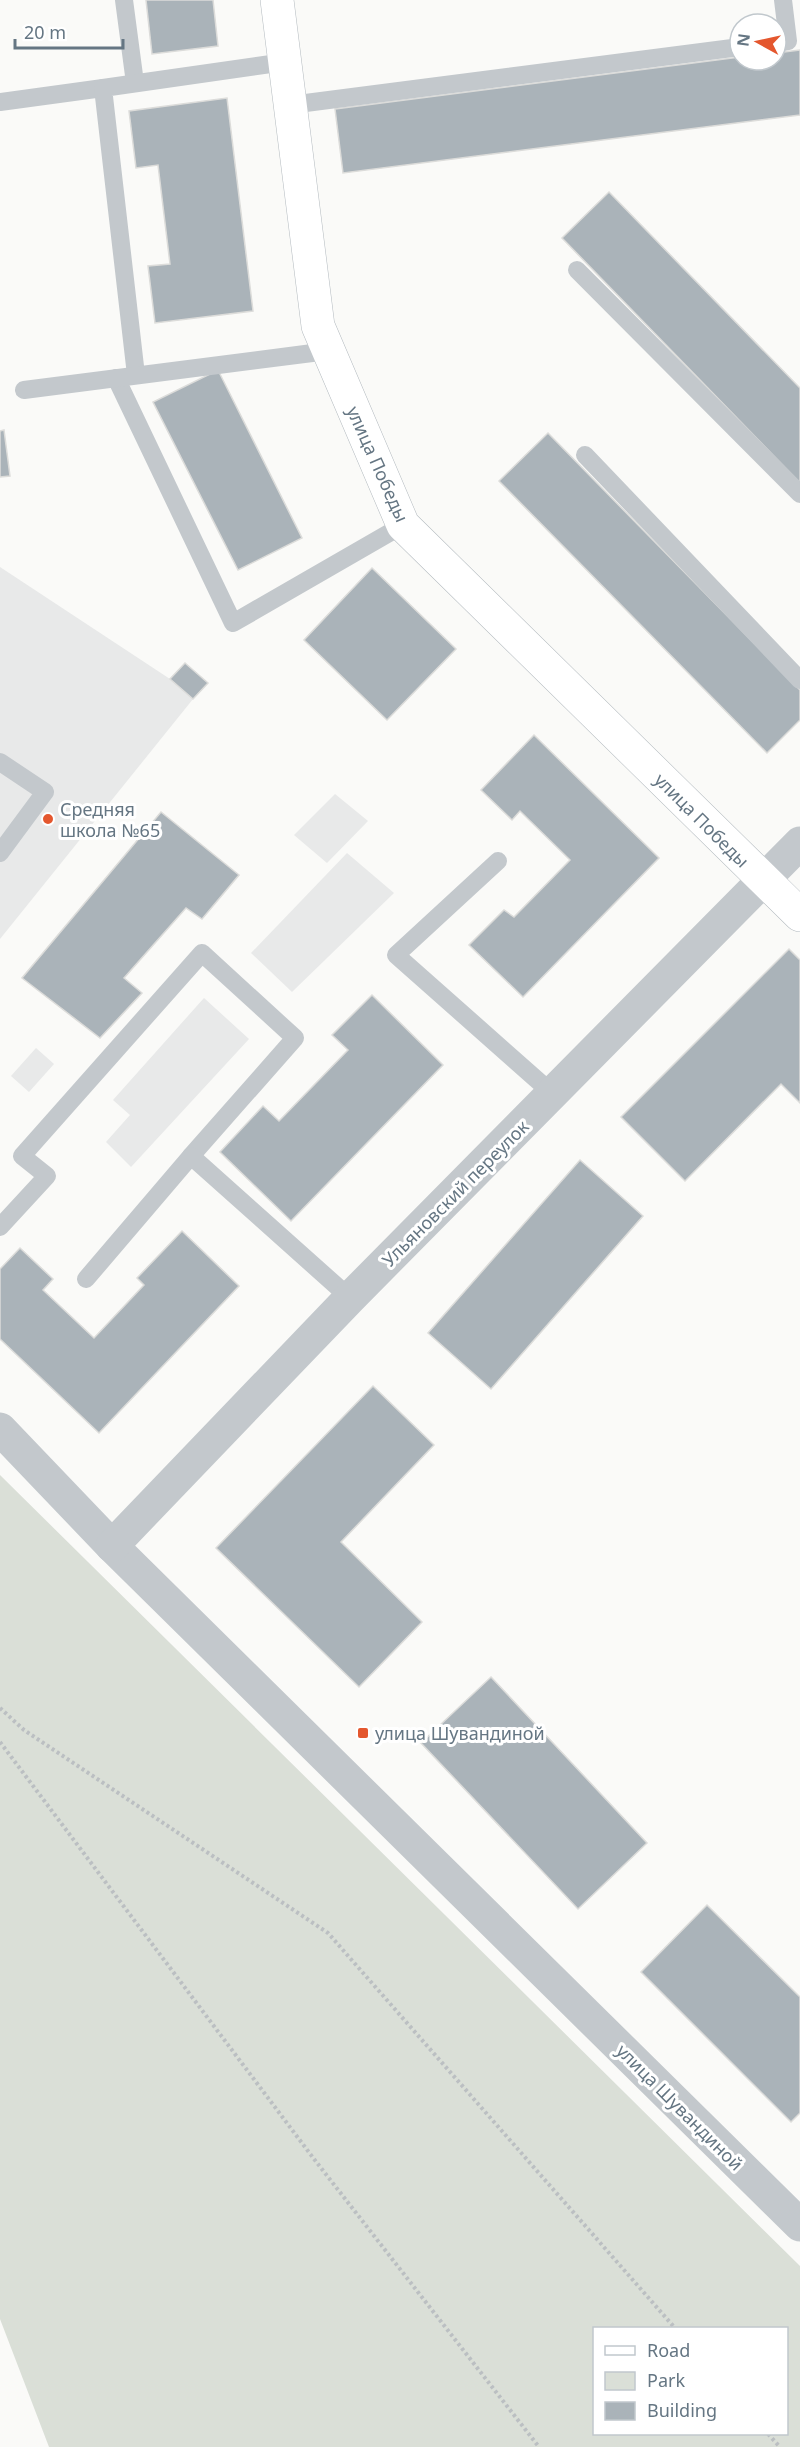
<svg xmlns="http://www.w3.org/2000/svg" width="800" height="2447" font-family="'Noto Sans',sans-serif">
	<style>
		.built { fill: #e8e9e9 }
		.green { fill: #dadfd7; fill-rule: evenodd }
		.building { fill: #aab3b9; stroke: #dcdcda; stroke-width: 1.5 }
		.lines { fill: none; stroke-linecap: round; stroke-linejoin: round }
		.secondary-casing { stroke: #b3babf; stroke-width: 34 }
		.path { stroke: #bbbfc2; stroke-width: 4; stroke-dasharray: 3 3; stroke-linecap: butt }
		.lane { stroke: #c3c8cc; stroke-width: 18 }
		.street { stroke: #c3c8cc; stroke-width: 33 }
		.secondary { stroke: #fff; stroke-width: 33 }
		.poi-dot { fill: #e4572e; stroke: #fff; stroke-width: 2 }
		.labels { text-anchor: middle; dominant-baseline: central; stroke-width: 6; stroke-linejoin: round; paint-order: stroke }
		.street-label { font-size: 18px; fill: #657683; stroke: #fff }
		.poi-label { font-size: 18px; fill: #657683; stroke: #fff; text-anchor: start }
	</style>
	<rect width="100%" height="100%" fill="#fafaf8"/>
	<g class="built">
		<path d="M 0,567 L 170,679 L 193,699 L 0,939 Z"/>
		<path d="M 335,794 L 368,821 L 327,863 L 294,835 Z"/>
		<path d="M 347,853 L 394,893 L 292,992 L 251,953 Z"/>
		<path d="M 204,998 L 249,1039 L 131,1167 L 106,1142 L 130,1115 L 113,1100 Z"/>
		<path d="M 36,1048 L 54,1064 L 29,1092 L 11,1076 Z"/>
	</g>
	<path class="green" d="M 0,1475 L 800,2266 L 800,2447 L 49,2447 L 0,2319 ZM 594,2328 L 786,2328 L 786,2434 L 594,2434 Z"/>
	<g class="building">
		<path d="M 146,0 L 213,0 L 218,46 L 152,54 Z"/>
		<path d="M 800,50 L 800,115 L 343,173 L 335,109 L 740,57 L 740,60 L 776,60 L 776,53 Z"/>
		<path d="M 227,98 L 253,311 L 155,323 L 148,266 L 170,264 L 158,165 L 136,168 L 129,111 Z"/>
		<path d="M 609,192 L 800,388 L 800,483 L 562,238 Z"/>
		<path d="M 218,370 L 302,538 L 238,570 L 153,402 Z"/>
		<path d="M 4,430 L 10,476 L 0,477 L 0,431 Z"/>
		<path d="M 548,433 L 800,690 L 800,720 L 767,753 L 499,481 Z"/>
		<path d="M 372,568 L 456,649 L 387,720 L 304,640 Z"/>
		<path d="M 185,663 L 208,683 L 193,699 L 170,679 Z"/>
		<path d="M 534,735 L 659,858 L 523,997 L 469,945 L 504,910 L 514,917 L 570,860 L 520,811 L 512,820 L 481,790 Z"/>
		<path d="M 161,812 L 239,875 L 202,919 L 186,908 L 124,978 L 142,993 L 100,1038 L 22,978 Z"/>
		<path d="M 789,949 L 800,960 L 800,1103 L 781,1084 L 685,1181 L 621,1117 Z"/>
		<path d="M 372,995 L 443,1065 L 291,1221 L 220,1152 L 263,1106 L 279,1121 L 348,1050 L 332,1035 Z"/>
		<path d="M 580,1160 L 643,1216 L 491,1389 L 428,1333 Z"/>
		<path d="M 182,1231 L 239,1286 L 99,1433 L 0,1339 L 0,1269 L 20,1248 L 53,1279 L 43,1290 L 94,1338 L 144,1285 L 137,1278 Z"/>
		<path d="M 373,1386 L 434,1445 L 341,1542 L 422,1622 L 359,1687 L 216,1548 Z"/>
		<path d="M 491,1677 L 647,1843 L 578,1909 L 421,1743 Z"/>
		<path d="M 707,1905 L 800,1997 L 800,2113 L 791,2122 L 641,1972 Z"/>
	</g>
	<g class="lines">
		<defs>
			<path id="secondary" d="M 277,0 L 318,326 L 403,525 L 800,915"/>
		</defs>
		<use href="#secondary" class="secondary-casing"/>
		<g class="path">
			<path d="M 0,1708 L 24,1730 L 328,1933 L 675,2328"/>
			<path d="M 0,1742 L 314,2159 L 539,2447"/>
			<path d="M 768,2434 L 780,2447"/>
		</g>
		<g class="lane">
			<path d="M 124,0 L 135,83"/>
			<path d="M 776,43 L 788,41 L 783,0"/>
			<path d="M 0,102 L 103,88"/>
			<path d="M 290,105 L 740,47"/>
			<path d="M 577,270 L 800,494"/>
			<path d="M 136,375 L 103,88 L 285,62"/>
			<path d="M 116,378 L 233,623 L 403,525"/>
			<path d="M 24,390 L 328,351"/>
			<path d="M 585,455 L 800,680"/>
			<path d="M 0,762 L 45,792 L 0,853"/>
			<path d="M 498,861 L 396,955 L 553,1094"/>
			<path d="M 0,1227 L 47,1176 L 22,1156 L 202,953 L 295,1038 L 191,1156"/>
			<path d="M 86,1279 L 191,1156 L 350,1298"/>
		</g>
		<g class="street">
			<path d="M 0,1429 L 112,1546 L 800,2225"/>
			<path d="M 112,1546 L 350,1298 L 800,843"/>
		</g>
		<use href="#secondary" class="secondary"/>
	</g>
	<g class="poi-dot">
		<circle cx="48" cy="819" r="6"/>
		<rect x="357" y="1727" width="12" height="12" rx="3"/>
	</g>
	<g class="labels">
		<g class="street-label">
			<text transform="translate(378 464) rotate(66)">улица Победы</text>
			<text transform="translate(702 820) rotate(45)">улица Победы</text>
			<text transform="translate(455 1193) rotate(-45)">Ульяновский переулок</text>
			<text transform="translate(680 2107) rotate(45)">улица Шувандиной</text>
		</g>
		<g class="poi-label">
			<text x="60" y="809">Средняя<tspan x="60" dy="21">школа №65</tspan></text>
			<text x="375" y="1733">улица Шувандиной</text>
		</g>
	</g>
	<rect x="593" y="2327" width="195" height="108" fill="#ffffff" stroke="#c1c8cd" stroke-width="1.5"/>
	<rect x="605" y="2346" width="30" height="9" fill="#ffffff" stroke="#c1c8cd" stroke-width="1.5"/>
	<text x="647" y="2357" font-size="18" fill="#657683">Road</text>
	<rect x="605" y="2372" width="30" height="18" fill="#dadfd7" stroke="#c1c8cd" stroke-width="1.5"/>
	<text x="647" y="2387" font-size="18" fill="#657683">Park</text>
	<rect x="605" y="2402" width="30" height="18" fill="#aab3b9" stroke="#c1c8cd" stroke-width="1.5"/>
	<text x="647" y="2417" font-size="18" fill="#657683">Building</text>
	<g transform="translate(758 42) rotate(278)"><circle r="28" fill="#ffffff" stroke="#c1c8cd" stroke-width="1.5"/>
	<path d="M0-4.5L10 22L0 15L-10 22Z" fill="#e4572e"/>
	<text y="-9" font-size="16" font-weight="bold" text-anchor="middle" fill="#657683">N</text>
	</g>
	<path d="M15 39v9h108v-9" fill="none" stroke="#657683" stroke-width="3"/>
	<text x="24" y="39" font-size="18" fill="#657683" stroke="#ffffff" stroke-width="4.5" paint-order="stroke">20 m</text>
</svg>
